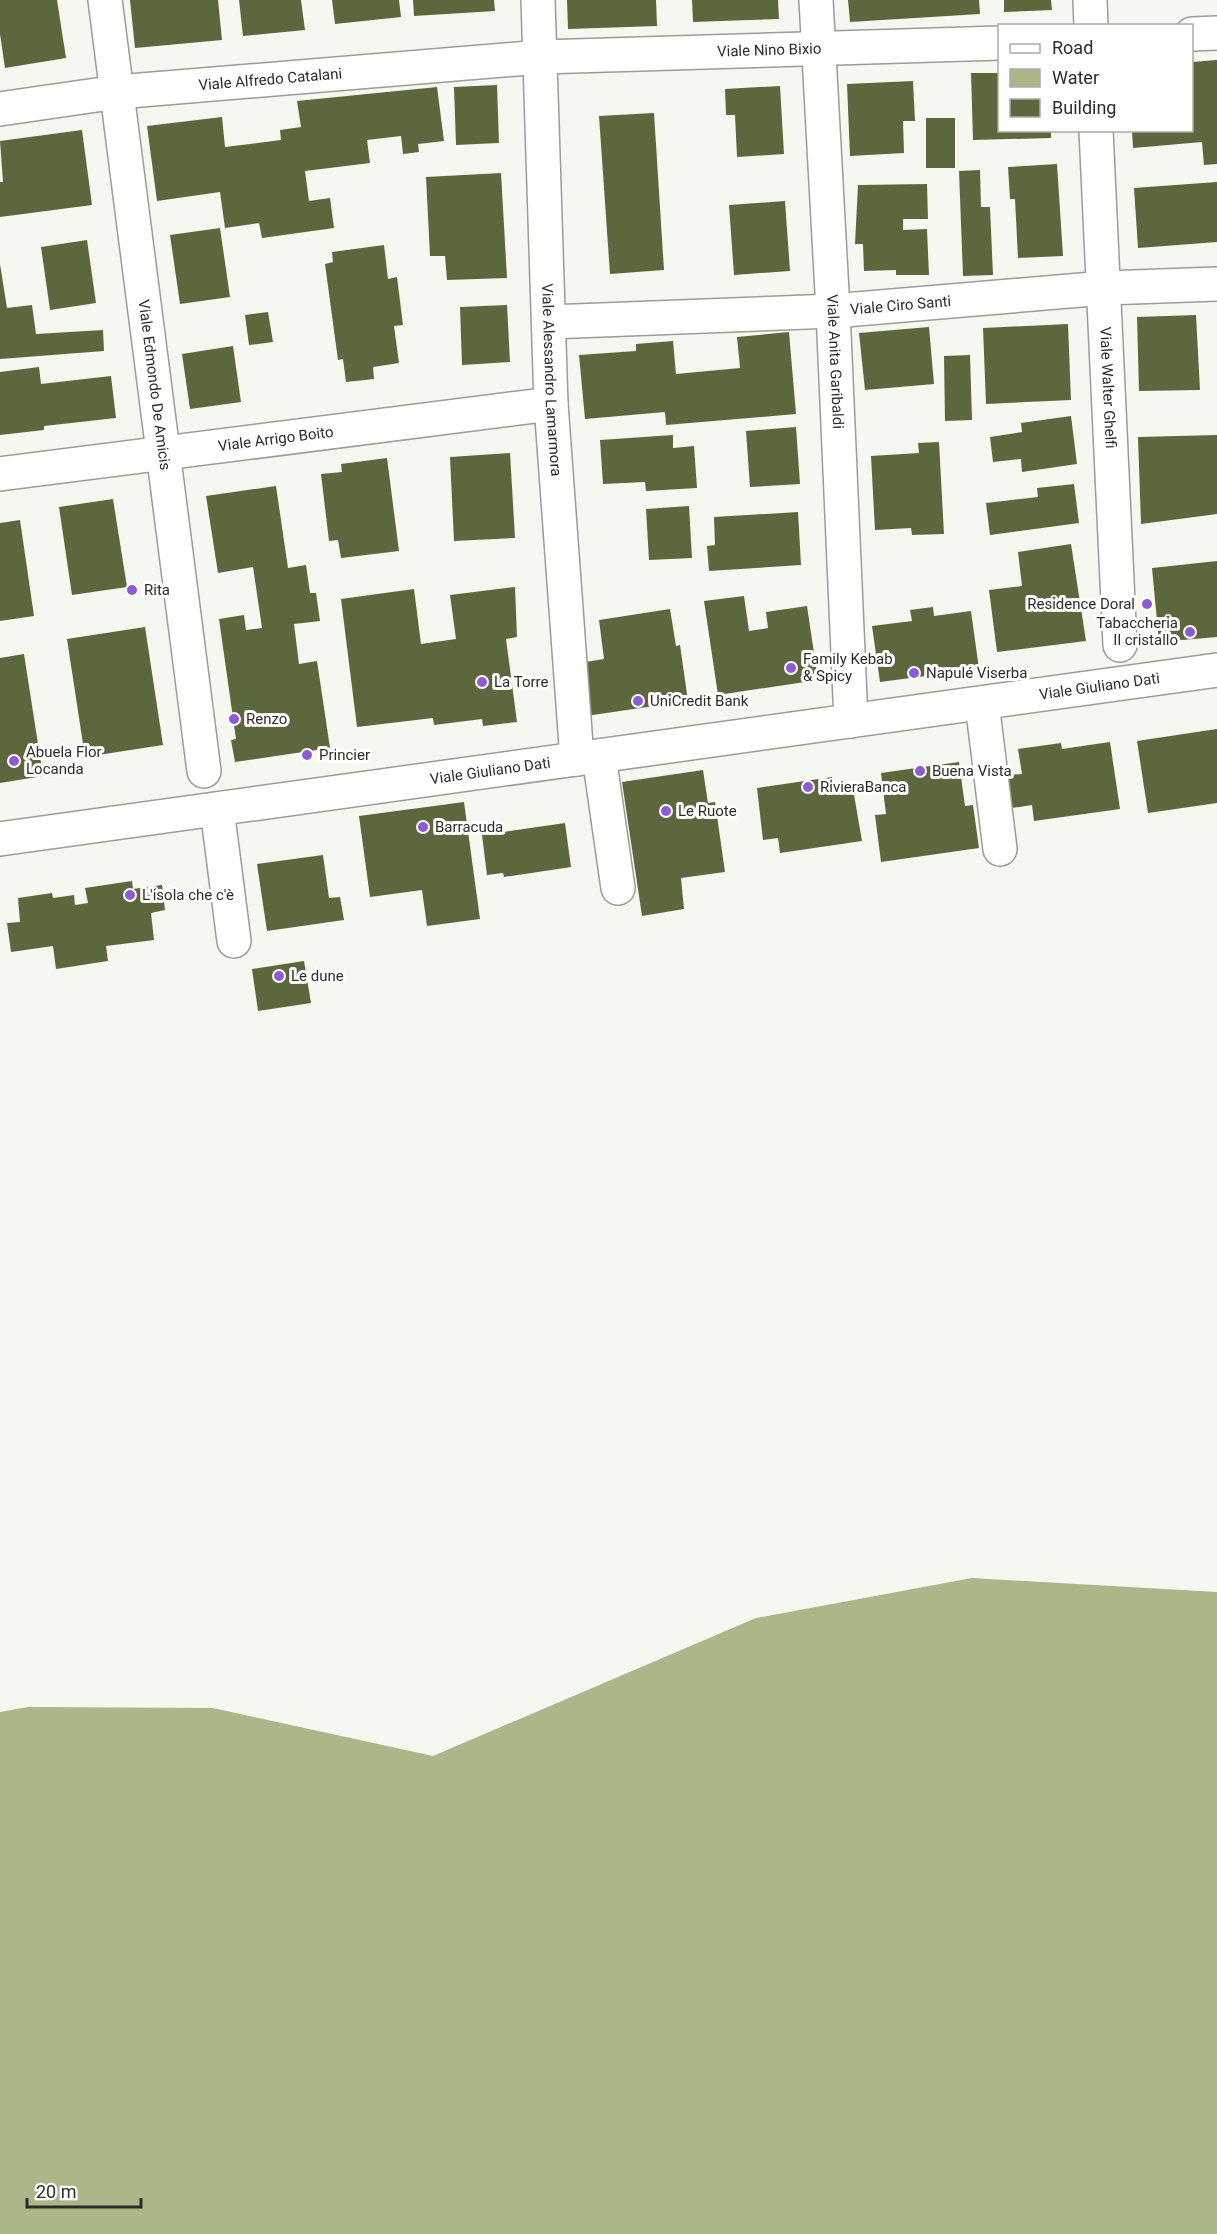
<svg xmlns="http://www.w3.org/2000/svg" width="1217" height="2234" font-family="Roboto,sans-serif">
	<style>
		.water { fill: #abb789 }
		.building { fill: #5d673d }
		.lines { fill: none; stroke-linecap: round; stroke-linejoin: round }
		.street-casing { stroke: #9b9d96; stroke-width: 36 }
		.street { stroke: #fff; stroke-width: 33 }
		.poi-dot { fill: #8d5bd4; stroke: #fff; stroke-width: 2 }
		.labels { text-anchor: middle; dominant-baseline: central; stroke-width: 6; stroke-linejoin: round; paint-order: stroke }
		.street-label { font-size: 15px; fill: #2c2d2a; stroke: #fff }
		.poi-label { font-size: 15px; fill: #2c2d2a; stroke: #fff; text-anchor: start }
	</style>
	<rect width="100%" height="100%" fill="#f5f8f0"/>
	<path class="water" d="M 972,1578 L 1217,1592 L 1217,2234 L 0,2234 L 0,1712 L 28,1707 L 213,1708 L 433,1756 L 756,1618 Z"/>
	<g class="building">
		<path d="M 0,0 L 57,0 L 66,58 L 5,68 L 0,34 Z"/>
		<path d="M 130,0 L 218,0 L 222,40 L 135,48 Z"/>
		<path d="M 239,0 L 301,0 L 305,30 L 243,36 Z"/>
		<path d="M 332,0 L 399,0 L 401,17 L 335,24 Z"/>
		<path d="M 413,0 L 494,0 L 495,11 L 414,16 Z"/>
		<path d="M 567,0 L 656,0 L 657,26 L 568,29 Z"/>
		<path d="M 692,0 L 778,0 L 779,19 L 693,22 Z"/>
		<path d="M 848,0 L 979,0 L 980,14 L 850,22 Z"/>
		<path d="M 1004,0 L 1051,0 L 1052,10 L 1004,12 Z"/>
		<path d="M 1217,60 L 1217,164 L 1204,165 L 1202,142 L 1133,148 L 1132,130 L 1192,130 L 1192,62 Z"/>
		<path d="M 971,73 L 1000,73 L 1000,130 L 1051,130 L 1051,138 L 973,140 Z"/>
		<path d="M 913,81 L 915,121 L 903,121 L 904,153 L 850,156 L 847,84 Z"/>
		<path d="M 497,85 L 499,143 L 456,145 L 454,87 Z"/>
		<path d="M 780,86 L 784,154 L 737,157 L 735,115 L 726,115 L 725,89 Z"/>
		<path d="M 437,87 L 444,141 L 418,144 L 419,152 L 403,154 L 401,136 L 367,140 L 370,163 L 305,171 L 309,201 L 330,198 L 334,228 L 262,238 L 259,223 L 225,228 L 220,192 L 157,201 L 147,126 L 222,117 L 225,147 L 281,140 L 280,130 L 301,127 L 297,101 Z"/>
		<path d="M 654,113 L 664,270 L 610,274 L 599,116 Z"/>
		<rect x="926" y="118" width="29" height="50"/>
		<path d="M 82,130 L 92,205 L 0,217 L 0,182 L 3,182 L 0,141 Z"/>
		<path d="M 1057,164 L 1063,256 L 1018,258 L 1015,199 L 1010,199 L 1008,167 Z"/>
		<path d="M 980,170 L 981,207 L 990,207 L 993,275 L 963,276 L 959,171 Z"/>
		<path d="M 501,173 L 507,278 L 447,280 L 445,256 L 430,256 L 426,177 Z"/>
		<path d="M 1217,182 L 1217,242 L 1138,248 L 1134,188 Z"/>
		<path d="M 927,184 L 928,219 L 903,219 L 903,230 L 927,229 L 929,275 L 896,275 L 896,270 L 864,271 L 863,244 L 855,244 L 858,185 Z"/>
		<path d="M 785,201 L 790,271 L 734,275 L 729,205 Z"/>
		<path d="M 220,228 L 230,297 L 180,304 L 170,235 Z"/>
		<path d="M 87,240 L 96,303 L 50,310 L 41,247 Z"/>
		<path d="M 384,245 L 388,279 L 397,277 L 403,325 L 394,326 L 399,363 L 373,367 L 374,379 L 346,382 L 343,359 L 338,360 L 325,264 L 333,262 L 332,252 Z"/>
		<path d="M 0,264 L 7,308 L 32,305 L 36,334 L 103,330 L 104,351 L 0,359 Z"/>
		<path d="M 507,305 L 510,362 L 462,365 L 460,307 Z"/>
		<path d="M 268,312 L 273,342 L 249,345 L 245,315 Z"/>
		<path d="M 1196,315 L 1200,390 L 1139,391 L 1137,317 Z"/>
		<path d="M 1068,324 L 1071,400 L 986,404 L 983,328 Z"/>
		<path d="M 929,327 L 934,384 L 865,390 L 859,333 Z"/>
		<path d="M 789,332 L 796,414 L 666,425 L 665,412 L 585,419 L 579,355 L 636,351 L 636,344 L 673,341 L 676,374 L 740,368 L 737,337 Z"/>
		<path d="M 233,346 L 241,402 L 190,409 L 182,354 Z"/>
		<path d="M 970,355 L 972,420 L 945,421 L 944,356 Z"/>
		<path d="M 39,367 L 41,384 L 111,376 L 116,418 L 44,426 L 44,430 L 0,435 L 0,372 Z"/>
		<path d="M 1071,416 L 1077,464 L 1022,472 L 1021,459 L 993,462 L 990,437 L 1022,432 L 1021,423 Z"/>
		<path d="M 796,427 L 800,484 L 750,487 L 746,431 Z"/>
		<path d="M 673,435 L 673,448 L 694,446 L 697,488 L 646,491 L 645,482 L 603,484 L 600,440 Z"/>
		<path d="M 1217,435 L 1217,514 L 1141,524 L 1138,437 Z"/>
		<path d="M 939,442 L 944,534 L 912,535 L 911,528 L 875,530 L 871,456 L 919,453 L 918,443 Z"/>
		<path d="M 510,453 L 515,538 L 454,541 L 450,457 Z"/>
		<path d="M 387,458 L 399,551 L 341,558 L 338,540 L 329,541 L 321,474 L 342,472 L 341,464 Z"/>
		<path d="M 1074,484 L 1079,523 L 990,535 L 986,503 L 1038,497 L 1037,488 Z"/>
		<path d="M 276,486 L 288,568 L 306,565 L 310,593 L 316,593 L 320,621 L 294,624 L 299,664 L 317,661 L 330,748 L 235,762 L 231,740 L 236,739 L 219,619 L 244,615 L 246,630 L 262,628 L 253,567 L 218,573 L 206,496 Z"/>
		<path d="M 113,499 L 127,587 L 72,595 L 59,507 Z"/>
		<path d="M 689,506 L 692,558 L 649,560 L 646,509 Z"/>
		<path d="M 798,512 L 801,565 L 709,571 L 707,546 L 715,545 L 714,517 Z"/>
		<path d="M 20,520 L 34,616 L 0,621 L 0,523 Z"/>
		<path d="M 1071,544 L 1086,641 L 997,652 L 989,590 L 1022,586 L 1018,552 Z"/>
		<path d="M 1217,561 L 1217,637 L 1159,642 L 1152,568 Z"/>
		<path d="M 515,587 L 517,637 L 506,639 L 517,722 L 483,726 L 482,719 L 434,725 L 433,718 L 357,727 L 341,599 L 414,589 L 421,644 L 456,639 L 450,595 Z"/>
		<path d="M 744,596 L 749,631 L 768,628 L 766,612 L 807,606 L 818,680 L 718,695 L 704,601 Z"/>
		<path d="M 933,607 L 934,616 L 971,611 L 979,669 L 880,682 L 872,626 L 912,621 L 910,610 Z"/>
		<path d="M 670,609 L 676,646 L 680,645 L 688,701 L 586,716 L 579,663 L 604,659 L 599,620 Z"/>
		<path d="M 145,627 L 163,745 L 85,757 L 67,639 Z"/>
		<path d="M 24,654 L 43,776 L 0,783 L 0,658 Z"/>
		<path d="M 1217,729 L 1217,803 L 1148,813 L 1137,741 Z"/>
		<path d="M 1110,742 L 1120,809 L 1034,821 L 1032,805 L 1012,808 L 1007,775 L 1022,774 L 1018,749 L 1061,743 L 1062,749 Z"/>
		<path d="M 959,762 L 965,806 L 973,805 L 979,848 L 881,862 L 875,815 L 886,814 L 881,773 Z"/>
		<path d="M 703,770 L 708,803 L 715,802 L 725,872 L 681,878 L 684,909 L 642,916 L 622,782 Z"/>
		<path d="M 832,777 L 834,791 L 853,789 L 862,841 L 780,853 L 778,838 L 763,840 L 757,788 Z"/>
		<path d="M 464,802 L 480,919 L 427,926 L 422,890 L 370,897 L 359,816 Z"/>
		<path d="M 565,823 L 571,867 L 504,877 L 503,873 L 487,875 L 482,835 Z"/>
		<path d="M 323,855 L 329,898 L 340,897 L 344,920 L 267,931 L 257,864 Z"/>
		<path d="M 132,881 L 133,889 L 162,885 L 165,910 L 151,913 L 154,940 L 106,946 L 108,961 L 56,969 L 53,946 L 11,952 L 7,923 L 20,922 L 18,898 L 52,893 L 53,898 L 74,895 L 75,905 L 88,903 L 85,888 Z"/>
		<path d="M 304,961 L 311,1003 L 258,1011 L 252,969 Z"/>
	</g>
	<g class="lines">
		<defs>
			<g id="street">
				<path id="s1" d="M 105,0 L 204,771"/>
				<path id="s2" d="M 538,0 L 551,404 L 577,759"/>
				<path id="s3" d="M 816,0 L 833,311 L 851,721"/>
				<path d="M 1090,0 L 1091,26"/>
				<path d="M 1192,34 L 1217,33"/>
				<path id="s4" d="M 0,109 L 117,92 L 541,57 L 1000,43"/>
				<path id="s5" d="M 1096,130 L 1120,645"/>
				<path id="s6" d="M 549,322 L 833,311 L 1105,288 L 1217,284"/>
				<path id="s7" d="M 0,474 L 551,404"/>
				<path d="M 982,703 L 1000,849"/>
				<path d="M 599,756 L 618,888"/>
				<path d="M 217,809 L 234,941"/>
				<path id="s8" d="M 0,839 L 1217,670"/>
			</g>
		</defs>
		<use href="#street" class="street-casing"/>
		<use href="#street" class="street"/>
	</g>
	<g class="poi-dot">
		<circle cx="132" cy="590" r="6"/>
		<circle cx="1147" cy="604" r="6"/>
		<circle cx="1190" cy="632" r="6"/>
		<circle cx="791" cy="668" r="6"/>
		<circle cx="914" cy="673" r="6"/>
		<circle cx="482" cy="682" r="6"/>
		<circle cx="638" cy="701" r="6"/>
		<circle cx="234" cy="719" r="6"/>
		<circle cx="307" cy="755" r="6"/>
		<circle cx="14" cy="761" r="6"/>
		<circle cx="920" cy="771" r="6"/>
		<circle cx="808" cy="787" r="6"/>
		<circle cx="666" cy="811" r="6"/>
		<circle cx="423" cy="827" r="6"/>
		<circle cx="130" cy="895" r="6"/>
		<circle cx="279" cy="976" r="6"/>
	</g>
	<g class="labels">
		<g class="street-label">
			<text stroke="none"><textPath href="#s4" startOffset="772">Viale Nino Bixio</textPath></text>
			<text stroke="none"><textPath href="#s4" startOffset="272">Viale Alfredo Catalani</textPath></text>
			<text stroke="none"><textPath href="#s6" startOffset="352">Viale Ciro Santi</textPath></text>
			<text stroke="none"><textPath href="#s3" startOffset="362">Viale Anita Garibaldi</textPath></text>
			<text stroke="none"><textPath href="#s2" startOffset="380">Viale Alessandro Lamarmora</textPath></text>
			<text stroke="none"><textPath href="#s1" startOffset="388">Viale Edmondo De Amicis</textPath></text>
			<text stroke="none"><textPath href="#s5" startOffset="258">Viale Walter Ghelfi</textPath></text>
			<text stroke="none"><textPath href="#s7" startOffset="278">Viale Arrigo Boito</textPath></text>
			<text stroke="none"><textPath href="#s8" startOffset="1110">Viale Giuliano Dati</textPath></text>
			<text stroke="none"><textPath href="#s8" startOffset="495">Viale Giuliano Dati</textPath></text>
		</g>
		<g class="poi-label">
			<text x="144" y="590">Rita</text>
			<text x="1135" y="604" text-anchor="end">Residence Doral</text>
			<text x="1178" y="623" text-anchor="end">Tabaccheria<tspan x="1178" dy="17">Il cristallo</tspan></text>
			<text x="803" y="659">Family Kebab<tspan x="803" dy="17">&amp; Spicy</tspan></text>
			<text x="926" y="673">Napulé Viserba</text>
			<text x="494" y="682">La Torre</text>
			<text x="650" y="701">UniCredit Bank</text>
			<text x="246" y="719">Renzo</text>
			<text x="26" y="752">Abuela Flor<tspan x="26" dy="17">Locanda</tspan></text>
			<text x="319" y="755">Princier</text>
			<text x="932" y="771">Buena Vista</text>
			<text x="820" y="787">RivieraBanca</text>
			<text x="678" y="811">Le Ruote</text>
			<text x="435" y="827">Barracuda</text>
			<text x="142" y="895">L'isola che c'è</text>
			<text x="291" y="976">Le dune</text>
		</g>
	</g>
	<rect x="998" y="24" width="195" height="108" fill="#ffffff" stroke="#ababaa" stroke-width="1.5"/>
	<rect x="1010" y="44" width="30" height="9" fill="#ffffff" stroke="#ababaa" stroke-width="1.5"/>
	<text x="1052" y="54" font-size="18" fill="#2c2d2a">Road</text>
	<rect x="1010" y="69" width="30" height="18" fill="#abb789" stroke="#ababaa" stroke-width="1.5"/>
	<text x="1052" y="84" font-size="18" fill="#2c2d2a">Water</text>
	<rect x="1010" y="99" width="30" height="18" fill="#5d673d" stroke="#ababaa" stroke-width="1.5"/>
	<text x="1052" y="114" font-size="18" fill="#2c2d2a">Building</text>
	<path d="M27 2198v9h114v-9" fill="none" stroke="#2c2d2a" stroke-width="3"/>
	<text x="36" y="2198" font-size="18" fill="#2c2d2a" stroke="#ffffff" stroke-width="4.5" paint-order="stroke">20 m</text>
</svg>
